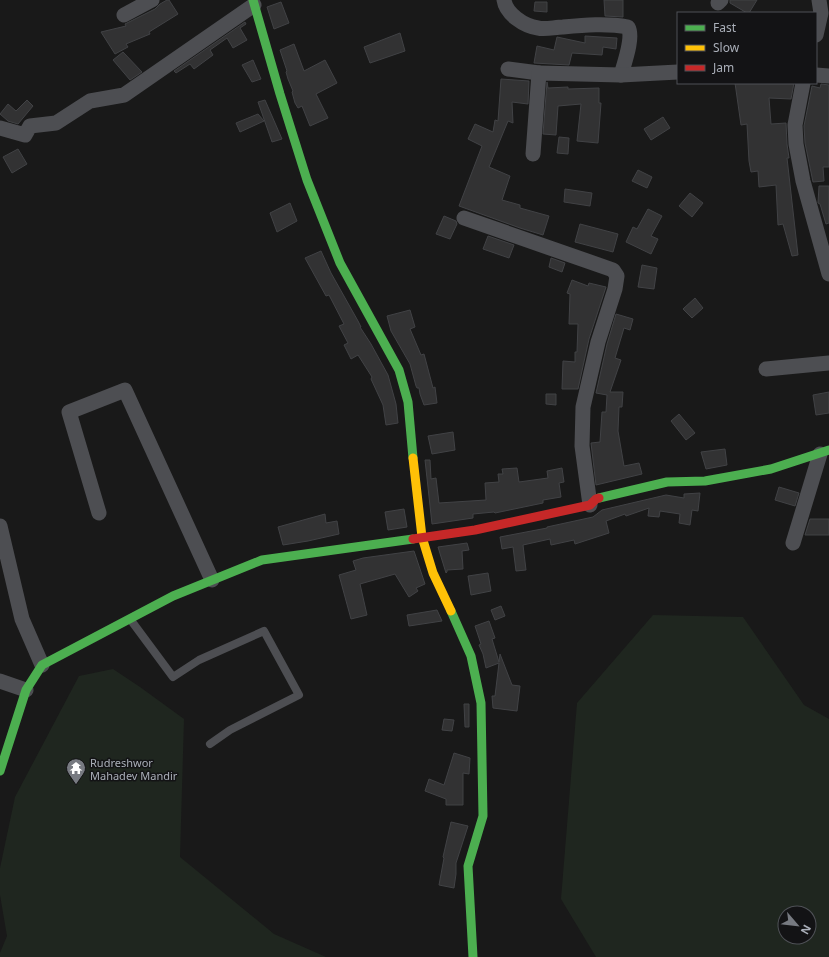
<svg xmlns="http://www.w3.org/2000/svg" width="829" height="957" font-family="'Noto Sans',sans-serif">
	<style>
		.green { fill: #1f261f; fill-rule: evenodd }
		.building { fill: #323233; stroke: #414245 }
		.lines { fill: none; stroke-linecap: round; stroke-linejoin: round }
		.lane { stroke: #4d4e52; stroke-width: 8 }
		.street { stroke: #4d4e52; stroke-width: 15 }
		.fast { stroke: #4caf50; stroke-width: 9 }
		.slow { stroke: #ffc107; stroke-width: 9 }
		.jam { stroke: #c62828; stroke-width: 9 }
		.labels { text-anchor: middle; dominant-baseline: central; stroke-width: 3; stroke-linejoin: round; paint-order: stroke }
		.poi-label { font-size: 11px; fill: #aaafb9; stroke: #131315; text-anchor: start }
	</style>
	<rect width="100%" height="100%" fill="#191919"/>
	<g class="green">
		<path d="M 653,615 L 743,617 L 804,705 L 829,719 L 829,957 L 596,957 L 561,899 L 577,703 ZM 785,913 L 809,913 L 809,937 L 785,937 Z"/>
		<path d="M 113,669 L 140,687 L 184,719 L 180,857 L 274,934 L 326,957 L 0,957 L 0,953 L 7,936 L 0,895 L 0,868 L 15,797 L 79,676 Z"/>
	</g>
	<g class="building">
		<path d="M 167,0 L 169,0 L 178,14 L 149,32 L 150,34 L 126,44 L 128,47 L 115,54 L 101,32 L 126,26 L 125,24 L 155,9 L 160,4 Z"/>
		<path d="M 604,0 L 623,0 L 623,17 L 605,16 Z"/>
		<path d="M 730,0 L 757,0 L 749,13 L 747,13 L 730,3 Z"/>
		<path d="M 281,2 L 289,23 L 274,29 L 267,7 Z"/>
		<path d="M 535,2 L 547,2 L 547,12 L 534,11 Z"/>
		<path d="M 245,22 L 246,24 L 240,28 L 247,40 L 233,48 L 227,38 L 210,50 L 213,55 L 194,69 L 190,64 L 176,73 L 174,71 Z"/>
		<path d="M 400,33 L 405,51 L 370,63 L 364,47 Z"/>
		<path d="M 585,36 L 617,38 L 616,49 L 603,47 L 602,55 L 572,53 L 569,65 L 534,63 L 537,46 L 554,50 L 557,37 L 585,43 Z"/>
		<path d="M 294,44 L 304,71 L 325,60 L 337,83 L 316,94 L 328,118 L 310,126 L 302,106 L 298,108 L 295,103 L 292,92 L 293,91 L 288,79 L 286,72 L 287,71 L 280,50 Z"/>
		<path d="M 123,52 L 142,72 L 130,80 L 113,60 Z"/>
		<path d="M 253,60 L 261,79 L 252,82 L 242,65 Z"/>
		<path d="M 501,79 L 529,81 L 528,104 L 512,102 L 513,123 L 508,121 L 489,167 L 510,176 L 502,200 L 520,205 L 520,208 L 549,216 L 543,235 L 520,228 L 459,206 L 482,146 L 468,139 L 475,124 L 493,132 L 495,120 L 498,121 Z"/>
		<path d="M 547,82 L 548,88 L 568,87 L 568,89 L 599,88 L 599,103 L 601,103 L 598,143 L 577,141 L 581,104 L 558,106 L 556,135 L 543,134 Z"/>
		<path d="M 735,83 L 794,83 L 791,99 L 769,98 L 771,124 L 786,123 L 787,144 L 789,158 L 787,158 L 798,255 L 792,256 L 783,224 L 778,225 L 776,185 L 759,187 L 758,171 L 751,172 L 749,161 L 747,124 L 741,125 Z"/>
		<path d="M 821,84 L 829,85 L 829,167 L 823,167 L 824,181 L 813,182 L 805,143 L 804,126 L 812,86 L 820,88 Z"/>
		<path d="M 27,100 L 33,106 L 18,124 L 8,121 L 0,114 L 8,104 L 16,111 Z"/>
		<path d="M 265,100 L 282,139 L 272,142 L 258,102 Z"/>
		<path d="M 258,114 L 264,121 L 240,132 L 236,123 Z"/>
		<path d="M 663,117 L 670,128 L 651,140 L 644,129 Z"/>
		<path d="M 559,137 L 569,138 L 568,154 L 557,153 Z"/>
		<path d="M 18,149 L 27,164 L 12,173 L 3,157 Z"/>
		<path d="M 638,170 L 652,177 L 647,188 L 632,181 Z"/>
		<path d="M 819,186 L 829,186 L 829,223 L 826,224 L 820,204 L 818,203 Z"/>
		<path d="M 565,189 L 592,193 L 590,206 L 564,202 Z"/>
		<path d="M 690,193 L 703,203 L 692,217 L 679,206 Z"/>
		<path d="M 290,203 L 297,221 L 277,232 L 270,213 Z"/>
		<path d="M 648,209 L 662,216 L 651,236 L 658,239 L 651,254 L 626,242 L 633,227 L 637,229 Z"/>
		<path d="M 444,216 L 456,221 L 457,224 L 450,239 L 436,234 Z"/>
		<path d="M 580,224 L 618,234 L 613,252 L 575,242 Z"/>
		<path d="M 488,236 L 514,245 L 509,258 L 483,249 Z"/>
		<path d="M 321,251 L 331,273 L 358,321 L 361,327 L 360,327 L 371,344 L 388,375 L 396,404 L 398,423 L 386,425 L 383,405 L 371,379 L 372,377 L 358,355 L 351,359 L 344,345 L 348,343 L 339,326 L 344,324 L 329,295 L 326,296 L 305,258 Z"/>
		<path d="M 551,258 L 565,263 L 562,272 L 549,267 Z"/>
		<path d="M 642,265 L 657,268 L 654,289 L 638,287 Z"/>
		<path d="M 572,280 L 588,286 L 589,283 L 606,287 L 589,339 L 578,389 L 562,389 L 563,361 L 575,362 L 575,352 L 577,352 L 578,324 L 569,324 L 570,294 L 567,293 Z"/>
		<path d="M 695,298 L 703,308 L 692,318 L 683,309 Z"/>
		<path d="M 410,310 L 415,327 L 410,329 L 421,355 L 424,354 L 433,388 L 435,387 L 437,403 L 424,405 L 420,394 L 419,388 L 417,388 L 416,386 L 410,364 L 391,331 L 387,316 Z"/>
		<path d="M 616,314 L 633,319 L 630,330 L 624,328 L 615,358 L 621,360 L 610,392 L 623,392 L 622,407 L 619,407 L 618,431 L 624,466 L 639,463 L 642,474 L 596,485 L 591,443 L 600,442 L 602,412 L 606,412 L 607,395 L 596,393 L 607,344 Z"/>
		<path d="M 829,392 L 829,413 L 816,415 L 813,395 Z"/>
		<path d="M 546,394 L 556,394 L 556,405 L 546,404 Z"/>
		<path d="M 679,414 L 695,433 L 686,440 L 671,421 Z"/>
		<path d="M 453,432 L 455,450 L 432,454 L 428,436 Z"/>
		<path d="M 725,449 L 727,465 L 706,469 L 701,452 Z"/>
		<path d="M 425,460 L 430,460 L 431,479 L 436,478 L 439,503 L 486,500 L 485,483 L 499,482 L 498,474 L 503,474 L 502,469 L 517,468 L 519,482 L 548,478 L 547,471 L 562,468 L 564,482 L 559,483 L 561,497 L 543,500 L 543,503 L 495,513 L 494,512 L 473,514 L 473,518 L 432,524 Z"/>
		<path d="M 779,487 L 799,493 L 795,506 L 775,500 Z"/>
		<path d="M 700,493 L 698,511 L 692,510 L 690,525 L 679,523 L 680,514 L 660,511 L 659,517 L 648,516 L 649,508 L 626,516 L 625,514 L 606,521 L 609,533 L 575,544 L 574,540 L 551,545 L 550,539 L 523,545 L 526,570 L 516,571 L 513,547 L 502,549 L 500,537 L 547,528 L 547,527 L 593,517 L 602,510 L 666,495 L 684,498 L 684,494 Z"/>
		<path d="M 404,509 L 407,527 L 388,530 L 385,512 Z"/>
		<path d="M 325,514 L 326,523 L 337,521 L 339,534 L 308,541 L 283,545 L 278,527 Z"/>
		<path d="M 810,519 L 829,519 L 829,535 L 805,535 Z"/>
		<path d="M 467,543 L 469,550 L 462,551 L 463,569 L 447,570 L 447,572 L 446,573 L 438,547 Z"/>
		<path d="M 414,551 L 425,584 L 416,588 L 418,591 L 409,597 L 395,574 L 360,584 L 367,615 L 351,619 L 339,575 L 356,570 L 353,561 L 363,558 Z"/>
		<path d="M 488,573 L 491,591 L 471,595 L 468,576 Z"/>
		<path d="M 501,606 L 505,616 L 495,620 L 491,610 Z"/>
		<path d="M 437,610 L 442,621 L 409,626 L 407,615 Z"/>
		<path d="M 489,621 L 495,638 L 492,639 L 499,662 L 500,654 L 512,685 L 520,686 L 517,711 L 493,708 L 492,696 L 495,696 L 499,663 L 486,668 L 483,654 L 479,645 L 481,644 L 475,626 Z"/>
		<path d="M 464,704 L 469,704 L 469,727 L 465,727 Z"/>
		<path d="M 444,719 L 454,720 L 452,731 L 442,730 Z"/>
		<path d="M 454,753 L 470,758 L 469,774 L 463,773 L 463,805 L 446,805 L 446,799 L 425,791 L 429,779 L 444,785 Z"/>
		<path d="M 451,822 L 468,826 L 456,863 L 456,874 L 454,888 L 439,885 L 444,858 L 443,857 Z"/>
	</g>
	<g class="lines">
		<path class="lane" d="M 130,619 L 173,677 L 199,660 L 264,631 L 299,695 L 230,730 L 210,744"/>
		<g class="street">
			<path d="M 504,0 C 506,14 524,26 538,28 C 545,30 555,27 563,27 C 584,25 607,23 628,27 C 634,37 624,64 621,75"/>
			<path d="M 718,3 L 721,0"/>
			<path d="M 124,15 L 152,0"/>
			<path d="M 816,35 L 821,13 L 819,0"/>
			<path d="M 508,69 L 539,73"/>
			<path d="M 816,75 L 829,76"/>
			<path d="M 803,83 L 795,125 L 796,144 L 803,181 L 829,274"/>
			<path d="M 0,128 L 25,135 L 30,126 L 56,123 L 90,101 L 124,95 L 254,5"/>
			<path d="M 533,154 L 539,73 L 621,75 L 678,72"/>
			<path d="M 464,218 L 613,270 L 617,276 L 615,289 L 598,342 L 583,407 L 582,446 L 590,505"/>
			<path d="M 766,369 L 829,363"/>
			<path d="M 99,513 L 69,412 L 125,390 L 212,580"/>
			<path d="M 0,526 L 22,619 L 42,665"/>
			<path d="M 793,543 L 820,454"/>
			<path d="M 0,681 L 26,690"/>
		</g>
		<g class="fast">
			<path d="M 253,0 L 280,94 L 307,180 L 340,263 L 399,370 L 408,402 L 413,458"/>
			<path d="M 599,498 L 667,482 L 705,481 L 771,469 L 829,450"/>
			<path d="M 451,611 L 471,656 L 481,703 L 483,816 L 468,866 L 473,957"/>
			<path d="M 0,771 L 26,690 L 42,665 L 173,596 L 262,560 L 413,539"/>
		</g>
		<path class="slow" d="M 413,458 L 422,537 L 433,573 L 451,611"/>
		<path class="jam" d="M 413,539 L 475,530 L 590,505 L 596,499 L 599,498"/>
	</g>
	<defs>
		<symbol id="temple-pin" viewBox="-11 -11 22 30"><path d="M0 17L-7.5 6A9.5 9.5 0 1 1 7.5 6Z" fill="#777a81" stroke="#131315"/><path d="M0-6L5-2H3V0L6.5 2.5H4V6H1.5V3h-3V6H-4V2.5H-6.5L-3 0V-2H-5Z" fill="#fff"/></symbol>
	</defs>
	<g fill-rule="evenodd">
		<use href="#temple-pin" x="65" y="757" width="22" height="30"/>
	</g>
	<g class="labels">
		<g class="poi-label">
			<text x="90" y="762">Rudreshwor<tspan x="90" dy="13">Mahadev Mandir</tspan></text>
		</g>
	</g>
	<rect x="677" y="12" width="140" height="72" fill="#131315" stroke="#4f5157"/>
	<rect x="685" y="25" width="20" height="6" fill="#4caf50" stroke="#4f5157"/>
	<text x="713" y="32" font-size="12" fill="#aaafb9">Fast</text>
	<rect x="685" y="45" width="20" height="6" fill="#ffc107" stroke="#4f5157"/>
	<text x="713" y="52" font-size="12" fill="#aaafb9">Slow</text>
	<rect x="685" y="65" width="20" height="6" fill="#c62828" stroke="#4f5157"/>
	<text x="713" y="72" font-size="12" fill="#aaafb9">Jam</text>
	<g transform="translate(797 925) rotate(118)"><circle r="19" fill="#131315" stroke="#4f5157"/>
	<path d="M0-3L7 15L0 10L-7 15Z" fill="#777a81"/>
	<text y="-6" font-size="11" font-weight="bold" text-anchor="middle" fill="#aaafb9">N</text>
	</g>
</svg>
